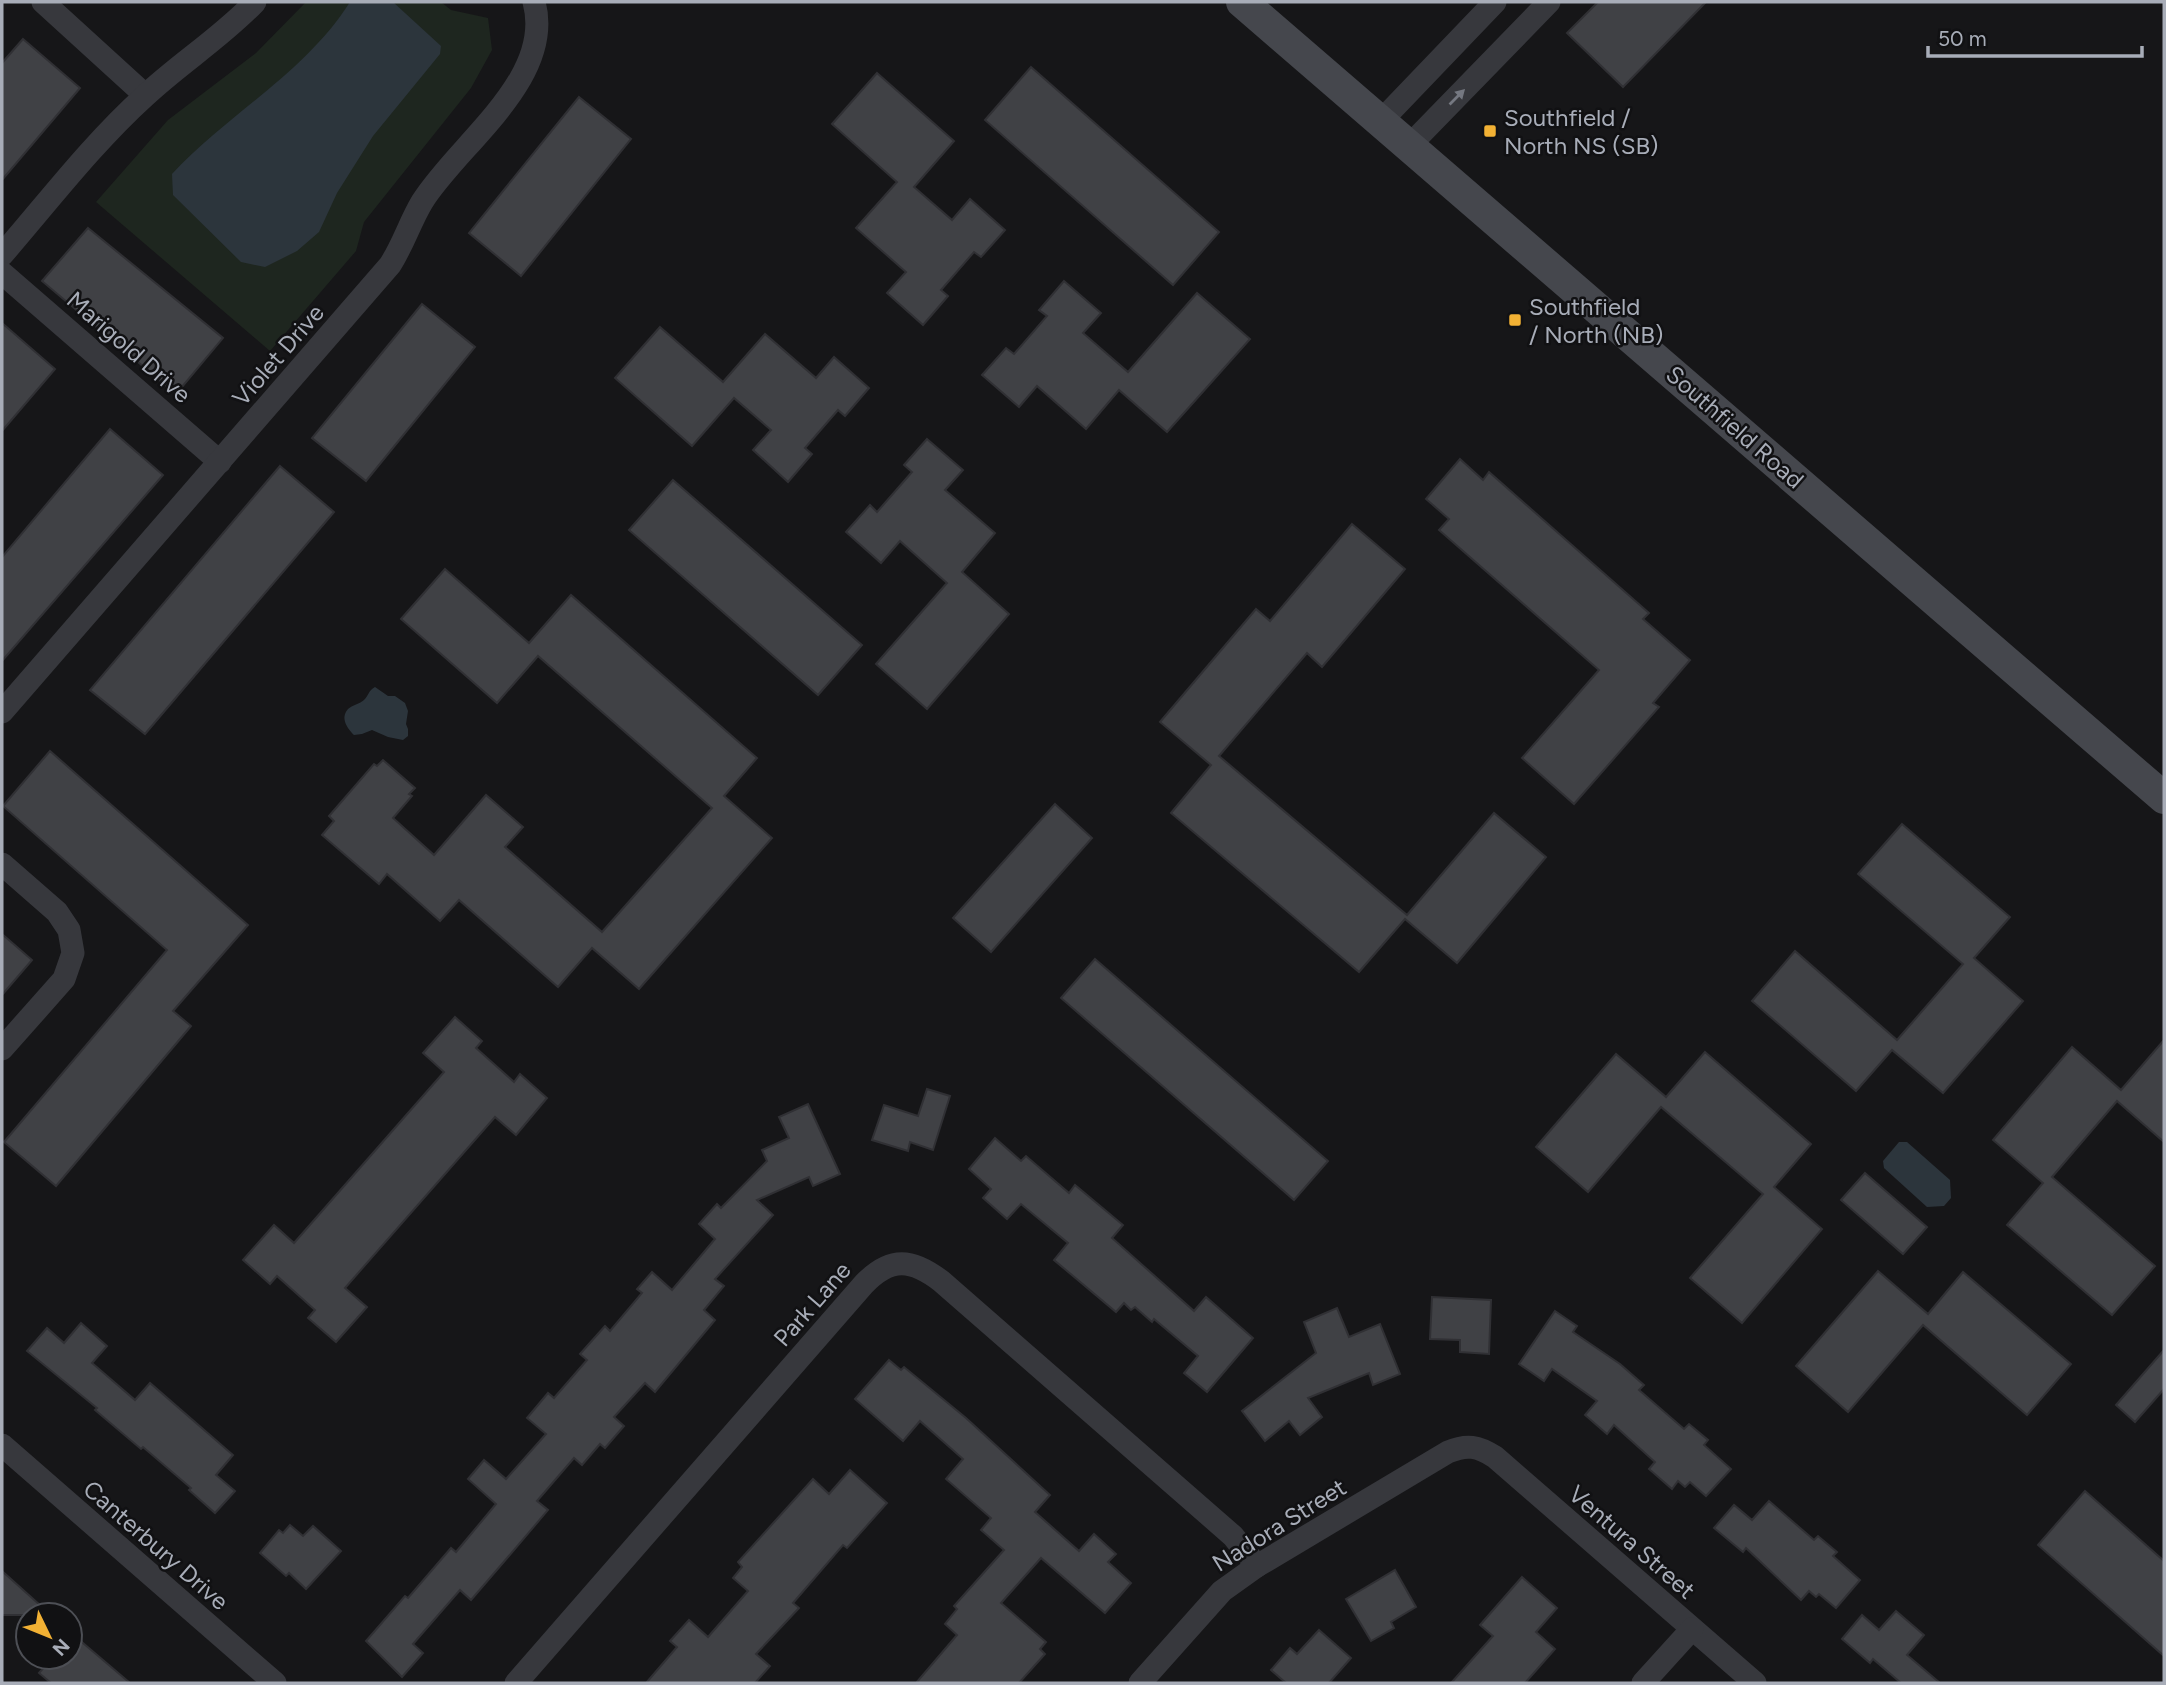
<svg xmlns="http://www.w3.org/2000/svg" width="2166" height="1685" font-family="Figtree,sans-serif">
	<style>
		.green { fill: #1e261f }
		.water { fill: #2c353c }
		.building { fill: #404145; stroke: #303034; stroke-width: 2 }
		.lines { fill: none; stroke-linecap: round; stroke-linejoin: round }
		.minor { stroke: #37383d; stroke-width: 23 }
		.secondary { stroke: #45474d; stroke-width: 32 }
		.oneway { fill: #757881 }
		.poi-dot { fill: #f2b134; stroke: #111113; stroke-width: 2.5 }
		.labels { text-anchor: middle; dominant-baseline: central; stroke-width: 5; stroke-linejoin: round; paint-order: stroke }
		.poi-label { font-size: 24px; fill: #a8adb8; stroke: #111113; text-anchor: start }
		.street-label { font-size: 24px; fill: #a8adb8; stroke: #111113 }
	</style>
	<rect width="100%" height="100%" fill="#161618"/>
	<path class="green" d="M 306,2 L 441,2 L 451,10 L 488,18 L 492,50 L 471,88 L 364,222 L 356,251 L 270,351 L 96,202 L 168,120 L 256,53 Z"/>
	<g class="water">
		<path d="M 350,2 L 393,2 L 441,46 L 440,54 L 373,136 L 337,193 L 319,232 L 297,251 L 265,267 L 241,262 L 173,195 L 172,174 C 229,113 305,73 350,2 Z"/>
		<path d="M 375,687 L 388,696 L 395,696 L 405,703 L 408,711 L 406,724 L 408,729 L 408,736 L 403,740 L 388,737 L 372,730 L 362,734 L 354,735 C 347,728 340,718 348,709 C 352,705 360,704 364,700 C 369,695 368,691 375,687 Z"/>
		<path d="M 1899,1142 L 1907,1142 L 1950,1180 L 1951,1198 L 1944,1206 L 1927,1207 L 1884,1168 L 1883,1161 Z"/>
	</g>
	<g class="building">
		<path d="M 1598,2 L 1706,2 L 1623,87 L 1567,33 Z"/>
		<path d="M 23,39 L 80,88 L 2,180 L 2,63 Z"/>
		<path d="M 1031,67 L 1219,232 L 1173,285 L 985,120 Z"/>
		<path d="M 877,73 L 954,141 L 914,187 L 952,220 L 970,199 L 1005,230 L 981,257 L 974,252 L 941,290 L 948,296 L 923,325 L 887,293 L 906,272 L 856,228 L 897,182 L 832,124 Z"/>
		<path d="M 579,97 L 631,139 L 521,276 L 469,233 Z"/>
		<path d="M 88,228 L 223,338 L 176,394 L 42,281 Z"/>
		<path d="M 1064,281 L 1101,313 L 1083,333 L 1128,372 L 1197,293 L 1250,339 L 1167,432 L 1119,390 L 1086,429 L 1037,386 L 1019,407 L 982,375 L 1006,348 L 1014,354 L 1047,316 L 1039,310 Z"/>
		<path d="M 422,304 L 475,347 L 366,481 L 312,438 Z"/>
		<path d="M 2,323 L 55,369 L 2,431 Z"/>
		<path d="M 660,327 L 723,382 L 765,334 L 816,378 L 834,357 L 869,388 L 845,416 L 838,410 L 805,448 L 812,454 L 788,482 L 753,450 L 771,430 L 734,398 L 692,446 L 615,378 Z"/>
		<path d="M 110,429 L 163,475 L 2,661 L 2,557 Z"/>
		<path d="M 927,439 L 963,470 L 945,490 L 995,533 L 962,572 L 1009,614 L 927,709 L 876,664 L 947,583 L 900,541 L 881,563 L 846,532 L 870,505 L 877,512 L 912,472 L 904,465 Z"/>
		<path d="M 1460,459 L 1483,480 L 1489,472 L 1649,613 L 1643,619 L 1690,660 L 1653,703 L 1659,707 L 1574,804 L 1522,758 L 1599,670 L 1439,530 L 1449,519 L 1426,499 Z"/>
		<path d="M 280,466 L 334,512 L 145,734 L 90,690 Z"/>
		<path d="M 673,480 L 862,645 L 818,695 L 629,530 Z"/>
		<path d="M 1352,524 L 1405,569 L 1322,667 L 1307,653 L 1219,756 L 1407,915 L 1494,813 L 1546,857 L 1457,963 L 1405,919 L 1359,972 L 1171,813 L 1211,765 L 1160,722 L 1256,609 L 1270,621 Z"/>
		<path d="M 445,569 L 529,643 L 571,595 L 757,758 L 724,796 L 772,838 L 639,989 L 592,948 L 558,987 L 459,900 L 440,921 L 387,874 L 379,884 L 322,835 L 334,821 L 329,816 L 374,764 L 377,766 L 383,760 L 415,788 L 409,794 L 412,796 L 393,818 L 434,855 L 486,795 L 523,827 L 505,847 L 602,932 L 712,808 L 538,656 L 497,703 L 401,619 Z"/>
		<path d="M 50,751 L 248,925 L 173,1011 L 191,1026 L 56,1186 L 4,1142 L 167,950 L 3,806 Z"/>
		<path d="M 1055,804 L 1092,838 L 991,952 L 953,918 Z"/>
		<path d="M 1902,824 L 2010,917 L 1974,958 L 2023,1001 L 1943,1093 L 1892,1050 L 1856,1091 L 1752,1001 L 1795,951 L 1897,1040 L 1963,964 L 1858,874 Z"/>
		<path d="M 2,934 L 32,960 L 2,995 Z"/>
		<path d="M 1095,959 L 1328,1161 L 1294,1200 L 1061,998 Z"/>
		<path d="M 455,1017 L 482,1041 L 476,1048 L 514,1082 L 520,1074 L 547,1098 L 516,1135 L 495,1117 L 345,1288 L 367,1307 L 336,1342 L 308,1318 L 315,1310 L 277,1276 L 270,1284 L 243,1260 L 274,1225 L 294,1243 L 444,1072 L 423,1053 Z"/>
		<path d="M 2164,1040 L 2164,1142 L 2117,1101 L 2052,1177 L 2155,1266 L 2112,1315 L 2007,1225 L 2043,1183 L 1993,1140 L 2072,1047 L 2121,1090 Z"/>
		<path d="M 1705,1052 L 1811,1144 L 1774,1187 L 1822,1229 L 1742,1323 L 1690,1278 L 1763,1194 L 1661,1107 L 1588,1192 L 1536,1147 L 1616,1054 L 1666,1097 Z"/>
		<path d="M 927,1089 L 950,1096 L 933,1150 L 910,1142 L 908,1151 L 872,1140 L 884,1105 L 918,1116 Z"/>
		<path d="M 808,1104 L 840,1174 L 813,1186 L 809,1177 L 757,1200 L 773,1215 L 715,1279 L 724,1286 L 704,1310 L 715,1320 L 655,1392 L 645,1383 L 614,1417 L 624,1426 L 605,1448 L 600,1444 L 582,1465 L 574,1458 L 537,1501 L 548,1510 L 508,1557 L 471,1600 L 460,1590 L 413,1644 L 423,1653 L 402,1677 L 366,1641 L 405,1596 L 408,1598 L 451,1548 L 456,1552 L 496,1504 L 468,1479 L 484,1460 L 506,1479 L 546,1434 L 527,1418 L 548,1393 L 554,1398 L 587,1360 L 580,1354 L 605,1326 L 610,1331 L 642,1293 L 637,1289 L 652,1272 L 672,1290 L 715,1239 L 699,1224 L 717,1204 L 721,1208 L 767,1161 L 762,1150 L 789,1138 L 779,1117 Z"/>
		<path d="M 995,1138 L 1021,1161 L 1026,1156 L 1069,1193 L 1075,1185 L 1123,1225 L 1112,1238 L 1194,1311 L 1206,1297 L 1253,1338 L 1207,1392 L 1184,1373 L 1198,1356 L 1154,1319 L 1152,1322 L 1135,1307 L 1131,1310 L 1124,1303 L 1116,1312 L 1054,1260 L 1068,1243 L 1021,1204 L 1007,1219 L 983,1198 L 991,1189 L 969,1169 Z"/>
		<path d="M 1865,1173 L 1927,1227 L 1903,1254 L 1841,1200 Z"/>
		<path d="M 1878,1271 L 1928,1314 L 1963,1272 L 2071,1364 L 2027,1415 L 1923,1325 L 1848,1412 L 1796,1366 Z"/>
		<path d="M 1432,1297 L 1491,1300 L 1489,1354 L 1460,1352 L 1460,1340 L 1430,1339 Z"/>
		<path d="M 1337,1308 L 1349,1337 L 1380,1324 L 1400,1374 L 1373,1385 L 1369,1373 L 1308,1398 L 1322,1417 L 1300,1435 L 1289,1421 L 1265,1441 L 1242,1411 L 1316,1353 L 1304,1322 Z"/>
		<path d="M 1555,1311 L 1577,1326 L 1573,1332 L 1620,1364 L 1644,1385 L 1639,1390 L 1684,1429 L 1689,1424 L 1708,1440 L 1704,1445 L 1731,1469 L 1706,1496 L 1690,1482 L 1685,1487 L 1678,1481 L 1672,1489 L 1649,1469 L 1655,1462 L 1614,1425 L 1607,1434 L 1585,1415 L 1597,1401 L 1552,1369 L 1544,1381 L 1519,1364 Z"/>
		<path d="M 81,1323 L 107,1346 L 92,1363 L 135,1400 L 150,1383 L 233,1455 L 216,1475 L 235,1491 L 215,1513 L 189,1490 L 191,1488 L 143,1447 L 141,1449 L 95,1410 L 97,1408 L 27,1351 L 47,1328 L 64,1343 Z"/>
		<path d="M 2164,1350 L 2164,1389 L 2135,1422 L 2116,1405 Z"/>
		<path d="M 889,1360 L 901,1370 L 904,1367 L 966,1418 L 1050,1495 L 1035,1512 L 1079,1551 L 1094,1534 L 1116,1554 L 1108,1562 L 1131,1583 L 1105,1613 L 1041,1558 L 1001,1603 L 1046,1642 L 1040,1649 L 1045,1654 L 1019,1683 L 916,1683 L 957,1635 L 945,1624 L 957,1609 L 954,1606 L 1004,1550 L 981,1530 L 991,1518 L 946,1479 L 963,1459 L 920,1421 L 903,1441 L 855,1399 Z"/>
		<path d="M 850,1470 L 887,1503 L 847,1548 L 843,1545 L 793,1603 L 799,1608 L 756,1654 L 770,1666 L 755,1683 L 646,1683 L 677,1647 L 670,1641 L 689,1620 L 708,1637 L 748,1591 L 733,1578 L 742,1567 L 738,1562 L 813,1479 L 829,1494 Z"/>
		<path d="M 2085,1491 L 2164,1561 L 2164,1656 L 2038,1545 Z"/>
		<path d="M 1769,1501 L 1814,1540 L 1818,1536 L 1837,1552 L 1833,1556 L 1860,1580 L 1836,1608 L 1819,1594 L 1816,1597 L 1809,1591 L 1801,1600 L 1746,1548 L 1743,1552 L 1714,1528 L 1734,1505 L 1752,1520 Z"/>
		<path d="M 290,1525 L 303,1536 L 313,1526 L 341,1551 L 306,1589 L 289,1573 L 286,1576 L 260,1553 L 279,1530 L 283,1533 Z"/>
		<path d="M 1395,1570 L 1416,1607 L 1391,1622 L 1394,1628 L 1371,1641 L 1346,1599 Z"/>
		<path d="M 2,1571 L 51,1615 L 2,1615 Z"/>
		<path d="M 1522,1577 L 1557,1608 L 1536,1632 L 1555,1649 L 1525,1683 L 1451,1683 L 1493,1636 L 1480,1625 Z"/>
		<path d="M 1896,1611 L 1924,1635 L 1907,1655 L 1940,1683 L 1901,1683 L 1873,1659 L 1870,1663 L 1842,1639 L 1862,1615 L 1879,1630 Z"/>
		<path d="M 1319,1630 L 1351,1658 L 1329,1683 L 1286,1683 L 1271,1670 L 1290,1648 L 1297,1654 Z"/>
		<path d="M 70,1632 L 130,1683 L 51,1683 L 39,1673 L 53,1657 L 70,1657 Z"/>
	</g>
	<g class="lines">
		<g class="minor">
			<path d="M 43,2 L 145,95"/>
			<path d="M 1381,121 L 1495,2"/>
			<path d="M 1409,146 L 1549,2"/>
			<path d="M 2,255 C 48,202 92,144 145,96 C 180,63 222,37 255,2"/>
			<path d="M 2,273 L 220,462"/>
			<path d="M 2,712 L 390,265 C 403,245 410,222 422,202 C 458,144 555,79 534,2"/>
			<path d="M 2,864 L 57,912 L 69,930 L 73,953 L 64,979 L 2,1049"/>
			<path d="M 2,1445 L 275,1683"/>
			<path d="M 516,1683 L 864,1284 C 891,1256 912,1259 941,1281 L 1233,1536 L 1257,1566"/>
			<path d="M 1140,1683 L 1222,1591 L 1257,1566 L 1448,1452 C 1467,1444 1478,1446 1495,1457 L 1755,1683"/>
			<path d="M 1643,1683 L 1692,1629"/>
		</g>
		<path class="secondary" d="M 1242,2 L 2164,798"/>
	</g>
	<defs><path id="oneway-solid" d="M-6-.8H1V-3.2L6.5 0L1 3.2V.8H-6Z" transform="scale(1.75)"/></defs>
	<use class="oneway" href="#oneway-solid" transform="translate(1457 97) rotate(-45)"/>
	<g class="poi-dot">
		<rect x="1483" y="124" width="14" height="14" rx="3.5"/>
		<rect x="1508" y="313" width="14" height="14" rx="3.5"/>
	</g>
	<g class="labels">
		<g class="poi-label">
			<text x="1504" y="117">Southfield /<tspan x="1504" dy="28">North NS (SB)</tspan></text>
			<text x="1529" y="306">Southfield<tspan x="1529" dy="28">/ North (NB)</tspan></text>
		</g>
		<g class="street-label">
			<text transform="translate(129 347) rotate(41)">Marigold Drive</text>
			<text transform="translate(278 355) rotate(-49)">Violet Drive</text>
			<text transform="translate(1735 427) rotate(41)">Southfield Road</text>
			<text transform="translate(812 1304) rotate(-49)">Park Lane</text>
			<text transform="translate(1279 1525) rotate(-32)">Nadora Street</text>
			<text transform="translate(1632 1542) rotate(41)">Ventura Street</text>
			<text transform="translate(156 1545) rotate(41)">Canterbury Drive</text>
		</g>
	</g>
	<rect width="2166" height="1685" fill="none" stroke="#a8adb8" stroke-width="7"/>
	<g transform="translate(49 1636) rotate(133)"><circle r="33" fill="#111113" stroke="#4d4f55" stroke-width="2"/>
	<path d="M0-5L12 26L0 18L-12 26Z" fill="#f2b134"/>
	<text y="-10" font-size="19" font-weight="bold" text-anchor="middle" fill="#a8adb8">N</text>
	</g>
	<path d="M1928 46v10h214v-10" fill="none" stroke="#a8adb8" stroke-width="3.5"/>
	<text x="1938" y="46" font-size="21" fill="#a8adb8" stroke="#111113" stroke-width="5" paint-order="stroke">50 m</text>
</svg>
